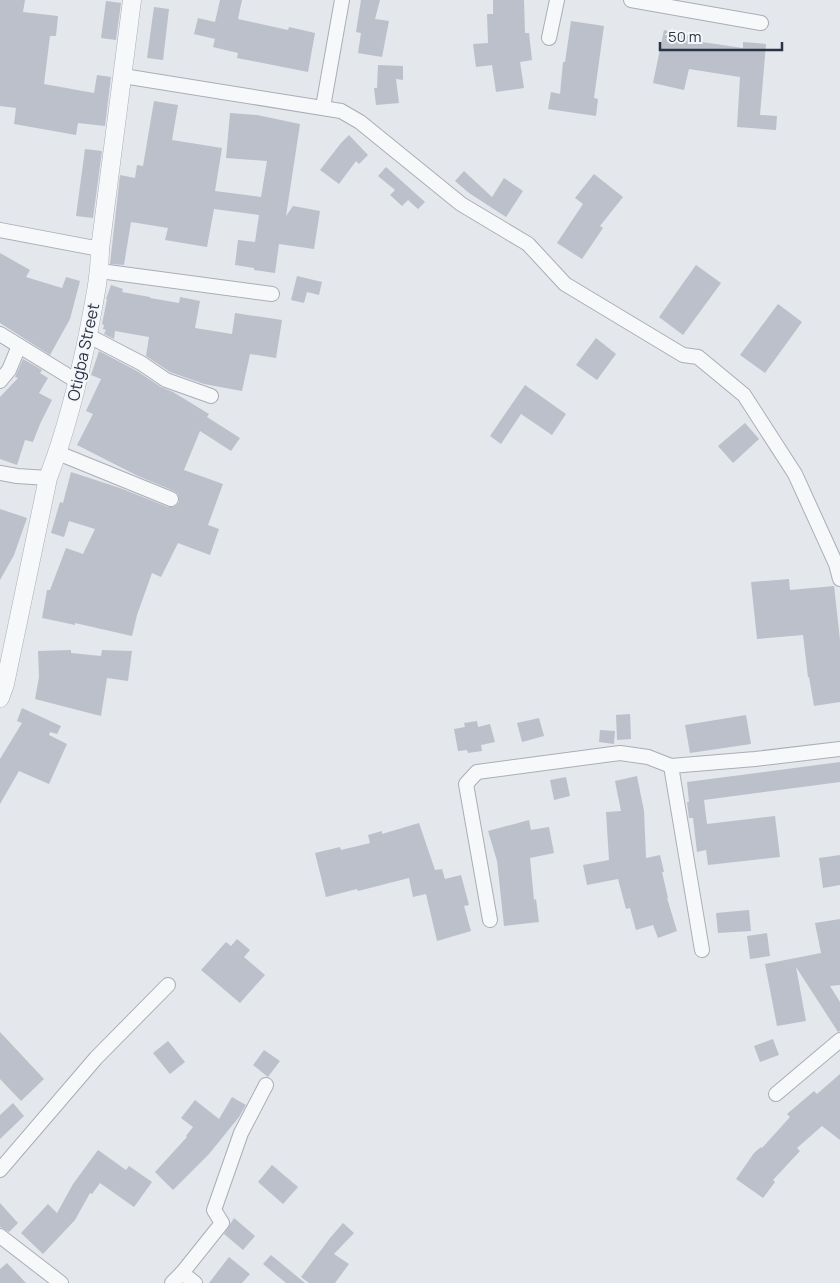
<svg xmlns="http://www.w3.org/2000/svg" width="840" height="1283" font-family="Manrope,sans-serif">
	<style>
		.building { fill: #bbc0ca }
		.lines { fill: none; stroke-linecap: round; stroke-linejoin: round }
		.minor-casing { stroke: #a9aeb7; stroke-width: 16 }
		.tertiary-casing { stroke: #a9aeb7; stroke-width: 19 }
		.minor { stroke: #f7f8fa; stroke-width: 14 }
		.tertiary { stroke: #f7f8fa; stroke-width: 18 }
		.labels { text-anchor: middle; dominant-baseline: central; stroke-width: 4; stroke-linejoin: round; paint-order: stroke }
		.street-label { font-size: 16px; fill: #2b3445; stroke: #f4f6f9 }
	</style>
	<rect width="100%" height="100%" fill="#e4e7ec"/>
	<g class="building">
		<path d="M 0,0 L 25,0 L 23,12 L 58,16 L 56,36 L 50,36 L 44,84 L 94,93 L 97,75 L 111,77 L 105,126 L 78,123 L 76,135 L 14,124 L 16,108 L 0,106 Z"/>
		<path d="M 220,0 L 242,0 L 238,19 L 288,30 L 289,27 L 315,33 L 308,72 L 237,58 L 238,53 L 213,47 L 215,39 L 194,34 L 198,18 L 215,22 Z"/>
		<path d="M 361,0 L 380,0 L 375,19 L 389,21 L 382,57 L 358,53 L 361,33 L 356,32 Z"/>
		<path d="M 493,0 L 524,0 L 525,33 L 529,33 L 532,60 L 520,62 L 524,88 L 496,92 L 492,65 L 476,67 L 473,44 L 488,43 L 487,14 L 493,14 Z"/>
		<path d="M 106,1 L 121,3 L 116,40 L 101,38 Z"/>
		<path d="M 154,7 L 169,9 L 163,60 L 147,58 Z"/>
		<path d="M 571,21 L 604,26 L 594,98 L 598,99 L 596,116 L 548,109 L 551,92 L 560,94 L 563,62 L 565,62 Z"/>
		<path d="M 664,30 L 696,37 L 695,41 L 743,48 L 743,42 L 766,44 L 760,115 L 777,116 L 776,130 L 737,127 L 740,77 L 689,69 L 684,90 L 653,83 Z"/>
		<path d="M 378,65 L 403,66 L 403,80 L 396,79 L 399,103 L 376,105 L 374,88 L 377,88 Z"/>
		<path d="M 154,101 L 178,105 L 172,140 L 222,148 L 215,191 L 261,197 L 267,161 L 226,158 L 230,113 L 257,115 L 300,124 L 286,216 L 293,206 L 320,211 L 314,249 L 279,244 L 275,273 L 254,270 L 254,268 L 235,265 L 238,240 L 255,242 L 259,215 L 214,209 L 207,247 L 165,240 L 168,228 L 131,222 L 124,265 L 110,264 L 120,175 L 135,178 L 137,165 L 143,166 Z"/>
		<path d="M 349,135 L 368,155 L 359,164 L 356,161 L 339,184 L 320,170 L 341,143 Z"/>
		<path d="M 85,149 L 102,151 L 93,218 L 76,216 Z"/>
		<path d="M 386,167 L 425,202 L 418,209 L 408,200 L 402,206 L 390,195 L 395,190 L 378,176 Z"/>
		<path d="M 464,171 L 492,197 L 504,178 L 523,191 L 506,217 L 469,193 L 455,181 Z"/>
		<path d="M 594,174 L 623,197 L 600,226 L 603,228 L 582,259 L 557,243 L 583,204 L 575,198 Z"/>
		<path d="M 0,253 L 30,270 L 26,277 L 62,288 L 66,277 L 80,281 L 70,319 L 50,355 L 0,323 Z"/>
		<path d="M 696,265 L 721,283 L 683,335 L 659,317 Z"/>
		<path d="M 297,276 L 322,282 L 319,295 L 307,292 L 304,303 L 291,300 Z"/>
		<path d="M 111,285 L 123,289 L 122,292 L 150,297 L 150,298 L 179,303 L 180,297 L 200,301 L 195,328 L 232,334 L 235,313 L 282,320 L 276,358 L 250,354 L 242,391 L 204,384 L 170,372 L 146,356 L 149,337 L 115,331 L 114,339 L 104,334 L 106,330 L 103,329 L 104,325 L 102,324 L 107,299 L 106,299 Z"/>
		<path d="M 778,304 L 802,322 L 765,373 L 740,355 Z"/>
		<path d="M 596,338 L 616,354 L 597,380 L 576,365 Z"/>
		<path d="M 99,351 L 137,371 L 161,387 L 173,392 L 209,414 L 207,417 L 240,438 L 231,451 L 200,431 L 184,470 L 223,484 L 208,525 L 219,529 L 210,555 L 178,543 L 161,577 L 152,573 L 137,615 L 132,636 L 75,623 L 75,625 L 42,618 L 47,590 L 50,590 L 66,548 L 83,554 L 95,529 L 69,521 L 64,537 L 51,533 L 60,502 L 63,503 L 71,472 L 120,488 L 168,507 L 176,506 L 179,502 L 178,494 L 174,491 L 138,476 L 77,445 L 93,414 L 86,411 L 101,379 L 91,375 Z"/>
		<path d="M 23,359 L 42,370 L 40,373 L 48,378 L 39,393 L 52,400 L 40,424 L 33,442 L 25,440 L 17,465 L 0,459 L 0,397 L 18,378 L 15,377 Z"/>
		<path d="M 525,385 L 566,414 L 552,435 L 521,414 L 501,444 L 490,436 Z"/>
		<path d="M 745,423 L 759,439 L 733,463 L 718,446 Z"/>
		<path d="M 0,509 L 27,518 L 14,555 L 0,580 Z"/>
		<path d="M 789,579 L 790,590 L 834,586 L 840,640 L 840,702 L 814,706 L 809,677 L 808,677 L 803,635 L 757,639 L 751,582 Z"/>
		<path d="M 71,650 L 71,653 L 101,656 L 102,650 L 132,651 L 128,681 L 107,678 L 101,716 L 35,699 L 39,677 L 38,651 Z"/>
		<path d="M 22,708 L 61,726 L 57,734 L 50,732 L 49,735 L 67,744 L 49,784 L 19,771 L 0,804 L 0,759 L 22,723 L 17,721 Z"/>
		<path d="M 630,714 L 631,739 L 617,740 L 616,715 Z"/>
		<path d="M 746,715 L 751,744 L 690,753 L 685,725 Z"/>
		<path d="M 539,718 L 544,736 L 522,742 L 517,723 Z"/>
		<path d="M 477,721 L 478,727 L 490,724 L 495,742 L 481,745 L 482,751 L 468,753 L 467,750 L 458,751 L 454,729 L 465,727 L 464,723 Z"/>
		<path d="M 600,730 L 615,731 L 614,744 L 599,742 Z"/>
		<path d="M 840,762 L 840,782 L 704,800 L 707,824 L 775,816 L 780,857 L 708,865 L 706,850 L 697,852 L 693,818 L 689,818 L 687,802 L 689,802 L 687,782 Z"/>
		<path d="M 637,776 L 644,811 L 646,858 L 660,855 L 664,872 L 662,872 L 668,898 L 667,898 L 677,931 L 658,938 L 653,925 L 636,930 L 630,908 L 626,909 L 618,879 L 587,885 L 583,865 L 609,860 L 606,812 L 621,811 L 615,781 Z"/>
		<path d="M 566,777 L 570,796 L 554,800 L 550,780 Z"/>
		<path d="M 529,820 L 531,830 L 549,827 L 554,853 L 530,858 L 534,900 L 536,899 L 539,922 L 504,926 L 497,861 L 488,831 Z"/>
		<path d="M 419,823 L 435,870 L 442,869 L 445,879 L 461,875 L 469,905 L 464,906 L 471,931 L 437,941 L 426,894 L 413,897 L 409,878 L 358,891 L 357,889 L 326,897 L 315,853 L 340,847 L 341,850 L 370,843 L 368,835 L 382,831 L 382,834 Z"/>
		<path d="M 840,855 L 840,885 L 823,888 L 819,858 Z"/>
		<path d="M 749,910 L 751,931 L 718,933 L 716,913 Z"/>
		<path d="M 840,919 L 840,985 L 830,986 L 840,1002 L 840,1031 L 838,1032 L 796,967 L 806,1021 L 777,1026 L 765,964 L 821,953 L 815,923 Z"/>
		<path d="M 767,933 L 770,956 L 750,959 L 747,936 Z"/>
		<path d="M 237,939 L 250,950 L 244,957 L 265,975 L 240,1003 L 201,970 L 226,942 L 231,946 Z"/>
		<path d="M 0,1032 L 44,1079 L 21,1101 L 0,1079 Z"/>
		<path d="M 773,1039 L 779,1055 L 760,1062 L 754,1046 Z"/>
		<path d="M 168,1041 L 185,1062 L 170,1074 L 153,1053 Z"/>
		<path d="M 264,1050 L 280,1061 L 268,1077 L 253,1065 Z"/>
		<path d="M 840,1074 L 840,1140 L 822,1126 L 797,1148 L 800,1151 L 773,1180 L 775,1182 L 763,1198 L 736,1179 L 754,1153 L 761,1147 L 762,1148 L 790,1117 L 787,1114 L 814,1091 L 817,1094 Z"/>
		<path d="M 232,1097 L 246,1105 L 239,1117 L 209,1154 L 173,1190 L 155,1172 L 187,1137 L 186,1136 L 193,1127 L 181,1118 L 195,1100 L 219,1119 Z"/>
		<path d="M 13,1103 L 24,1116 L 0,1139 L 0,1115 Z"/>
		<path d="M 98,1150 L 126,1170 L 129,1166 L 152,1182 L 134,1207 L 100,1183 L 92,1194 L 90,1193 L 75,1220 L 43,1254 L 21,1233 L 48,1204 L 57,1213 L 73,1184 Z"/>
		<path d="M 272,1165 L 298,1187 L 283,1204 L 258,1182 Z"/>
		<path d="M 0,1203 L 18,1223 L 9,1232 L 0,1227 Z"/>
		<path d="M 234,1218 L 255,1236 L 243,1250 L 224,1234 Z"/>
		<path d="M 343,1223 L 354,1233 L 334,1254 L 349,1264 L 335,1283 L 309,1283 L 301,1277 L 330,1238 Z"/>
		<path d="M 271,1255 L 305,1283 L 286,1283 L 263,1264 Z"/>
		<path d="M 229,1257 L 250,1274 L 242,1283 L 209,1283 Z"/>
		<path d="M 7,1263 L 26,1283 L 0,1283 L 0,1269 Z"/>
	</g>
	<g class="lines">
		<defs>
			<g id="minor">
				<path d="M 631,0 L 761,23"/>
				<path d="M 549,38 L 557,0"/>
				<path d="M 123,76 L 341,111 L 360,122 L 461,204 L 528,244 L 565,284 L 683,355 L 698,357 L 744,395 L 795,474 L 836,564 L 840,579"/>
				<path d="M 323,107 L 342,0"/>
				<path d="M 0,230 L 100,249"/>
				<path d="M 100,271 L 272,294"/>
				<path d="M 0,334 L 78,382"/>
				<path d="M 87,335 L 141,363 L 166,380 L 211,396"/>
				<path d="M 0,381 L 9,370 L 19,346"/>
				<path d="M 58,453 L 171,499"/>
				<path d="M 0,473 L 17,476 L 48,478"/>
				<path d="M 671,766 L 702,950"/>
				<path d="M 490,920 L 466,784 L 477,772 L 620,753 L 648,757 L 671,766 L 755,759 L 840,749"/>
				<path d="M 776,1094 L 840,1040"/>
				<path d="M 0,1170 L 96,1058 L 168,985"/>
				<path d="M 0,1236 L 61,1283"/>
				<path d="M 182,1273 L 195,1283"/>
				<path d="M 172,1283 L 182,1273 L 222,1223 L 214,1210 L 241,1133 L 266,1085"/>
			</g>
			<path id="tertiary" d="M 0,698 L 5,684 L 48,478 C 67,429 79,379 89,329 C 94,302 100,276 100,249 L 132,0"/>
		</defs>
		<use href="#minor" class="minor-casing"/>
		<use href="#tertiary" class="tertiary-casing"/>
		<use href="#minor" class="minor"/>
		<use href="#tertiary" class="tertiary"/>
	</g>
	<g class="labels">
		<g class="street-label">
			<text transform="translate(83 352) rotate(-78)">Otigba Street</text>
		</g>
	</g>
	<path d="M660 42v8h122v-8" fill="none" stroke="#2b3445" stroke-width="2.5"/>
	<text x="668" y="42" font-size="15" fill="#2b3445" stroke="#f4f6f9" stroke-width="4" paint-order="stroke">50 m</text>
</svg>
